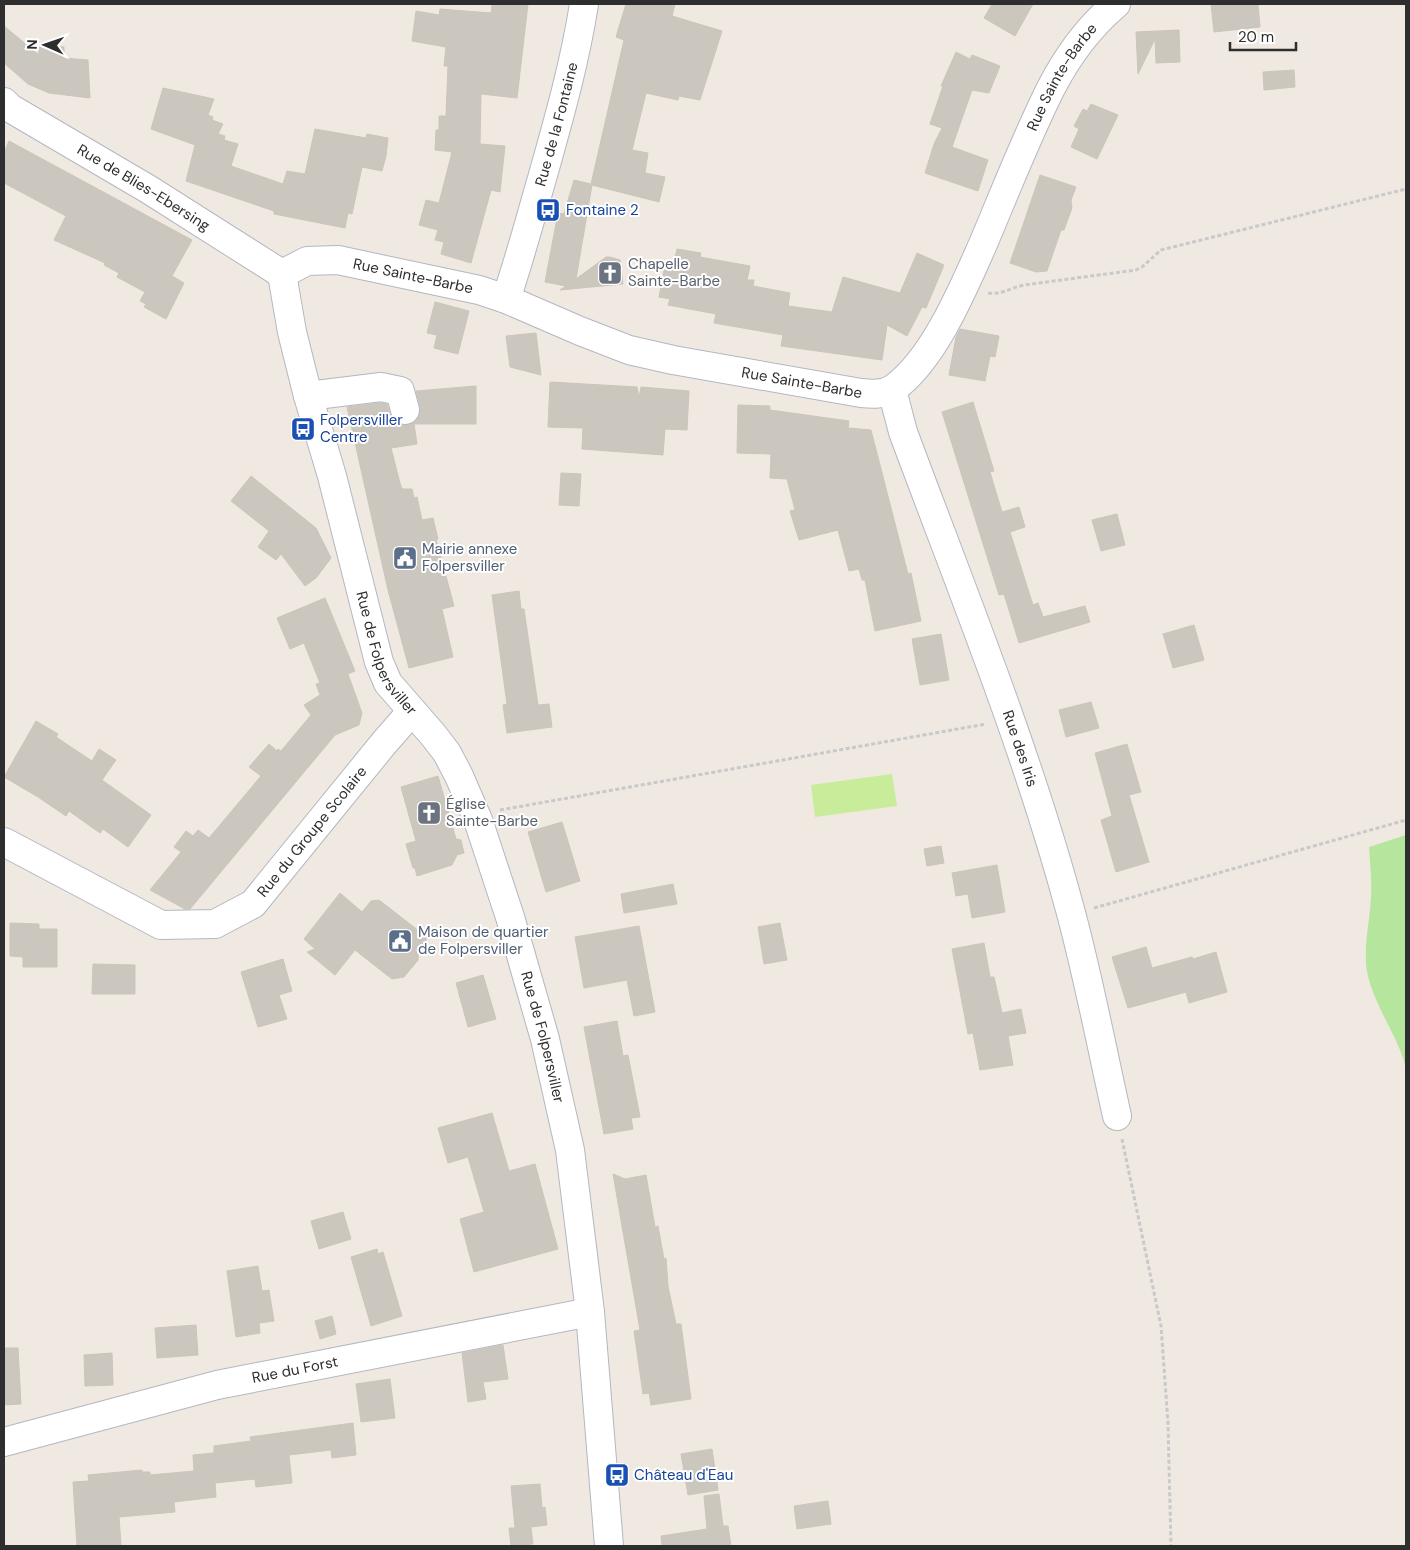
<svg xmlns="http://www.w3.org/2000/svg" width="1410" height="1550" font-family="'DM Sans',sans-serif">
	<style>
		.green { fill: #b6e59e }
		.pitch { fill: #c9ec9a }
		.building { fill: #cbc7bf; stroke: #cbc5ba }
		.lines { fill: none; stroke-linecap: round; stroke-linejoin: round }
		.minor-casing { stroke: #b4b7c1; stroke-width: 30 }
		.path { stroke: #c9c9c9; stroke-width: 3; stroke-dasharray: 4 2.5; stroke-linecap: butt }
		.minor { stroke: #fff; stroke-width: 28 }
		.labels { text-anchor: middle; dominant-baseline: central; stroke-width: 4; stroke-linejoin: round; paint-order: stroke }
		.street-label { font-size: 15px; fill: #2e2e2e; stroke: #fff }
		.transit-label { font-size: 15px; fill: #164399; stroke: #fff; text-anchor: start }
		.worship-label { font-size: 15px; fill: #5b616d; stroke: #fff; text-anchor: start }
		.service-label { font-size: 15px; fill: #4e5e75; stroke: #fff; text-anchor: start }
	</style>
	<rect width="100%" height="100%" fill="#efe9e1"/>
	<path class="green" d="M 1406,835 L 1406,1068 C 1398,1036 1376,1009 1368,976 C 1362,951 1370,922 1371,897 C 1372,880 1370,863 1369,847 Z"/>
	<path class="pitch" d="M 892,774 L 897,806 L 815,817 L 811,785 Z"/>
	<g class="building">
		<path d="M 492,4 L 528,4 L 517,98 L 481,94 L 480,144 L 505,146 L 500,192 L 491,190 L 471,263 L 441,254 L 444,242 L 435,240 L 438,230 L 419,225 L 426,200 L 439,203 L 452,152 L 435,150 L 436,130 L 439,130 L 439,116 L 446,116 L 448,66 L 444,66 L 446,47 L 412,41 L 416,11 L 439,15 L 440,9 L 491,13 Z"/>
		<path d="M 626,4 L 675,4 L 672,16 L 722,31 L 700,100 L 679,96 L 678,100 L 646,93 L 632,150 L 648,153 L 645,173 L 665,177 L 659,202 L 592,185 L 576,279 L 606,257 L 610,257 L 620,260 L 623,284 L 560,290 L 566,286 L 545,282 L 558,213 L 564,214 L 574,180 L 591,184 L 624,40 L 616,37 Z"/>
		<path d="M 992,4 L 1033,4 L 1015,36 L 984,18 Z"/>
		<path d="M 1211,4 L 1258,4 L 1260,27 L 1214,32 Z"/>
		<path d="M 4,26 L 39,55 L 38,44 L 64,47 L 64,58 L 88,60 L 90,98 L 49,93 L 28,84 L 4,63 Z"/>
		<path d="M 1179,30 L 1180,62 L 1156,63 L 1155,39 L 1138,74 L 1136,32 Z"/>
		<path d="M 956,52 L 970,59 L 972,55 L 1000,66 L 989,93 L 972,90 L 952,147 L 988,160 L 978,191 L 925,173 L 934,144 L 942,128 L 930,124 L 943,86 L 941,86 Z"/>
		<path d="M 1294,70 L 1295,87 L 1264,90 L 1263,72 Z"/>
		<path d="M 163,88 L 214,99 L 208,115 L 213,117 L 212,120 L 223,124 L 218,134 L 225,136 L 224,140 L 238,144 L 231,166 L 283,184 L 287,171 L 305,174 L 315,129 L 366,138 L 367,134 L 388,138 L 386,156 L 382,171 L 362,167 L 352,214 L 348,213 L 345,228 L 274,214 L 274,211 L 186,181 L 195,145 L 151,129 Z"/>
		<path d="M 1091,104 L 1118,115 L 1097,159 L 1071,147 L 1079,129 L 1074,126 L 1083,109 L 1087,111 Z"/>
		<path d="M 9,141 L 192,240 L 172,276 L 184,283 L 166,319 L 144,307 L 146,304 L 140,301 L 145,292 L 117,277 L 119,273 L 104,265 L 105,263 L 54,240 L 66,216 L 4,183 L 4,153 Z"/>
		<path d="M 1040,175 L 1076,187 L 1071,200 L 1072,208 L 1064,230 L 1061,230 L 1047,271 L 1036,272 L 1010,263 Z"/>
		<path d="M 677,249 L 701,253 L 700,257 L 750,266 L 747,280 L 754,280 L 753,286 L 790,293 L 788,306 L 832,312 L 843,277 L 900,293 L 917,253 L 944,265 L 926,308 L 922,307 L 907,336 L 887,325 L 882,360 L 781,346 L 783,335 L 714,323 L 716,314 L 668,305 L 670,299 L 659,297 L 665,265 L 673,266 Z"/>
		<path d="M 435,302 L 469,311 L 458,354 L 434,348 L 437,335 L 427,333 Z"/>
		<path d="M 960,329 L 999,336 L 995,357 L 990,356 L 985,381 L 949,375 L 956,337 Z"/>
		<path d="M 536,333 L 541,375 L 510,367 L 506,336 Z"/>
		<path d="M 550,382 L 637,387 L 639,398 L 641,387 L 689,391 L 687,430 L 665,429 L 663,455 L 582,449 L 583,428 L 548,427 Z"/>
		<path d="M 476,386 L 476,424 L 414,424 L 417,444 L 391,448 L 401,487 L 403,489 L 412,489 L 414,498 L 417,497 L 422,520 L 433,518 L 438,539 L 436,539 L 454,606 L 442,609 L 453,657 L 409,668 L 388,590 L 347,407 L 380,403 L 387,404 L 390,414 L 394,421 L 400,425 L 408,425 L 416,421 L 420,414 L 420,406 L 416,391 Z"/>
		<path d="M 973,402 L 994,471 L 990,472 L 1002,512 L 1019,507 L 1025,527 L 1010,532 L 1033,605 L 1038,603 L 1043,617 L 1085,606 L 1090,622 L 1019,643 L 1004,594 L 999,595 L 942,412 Z"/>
		<path d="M 738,405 L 770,406 L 770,410 L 849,421 L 848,428 L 871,430 L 908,574 L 911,573 L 921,621 L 875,631 L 865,580 L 862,580 L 859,569 L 849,571 L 838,530 L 799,540 L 790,511 L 795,510 L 787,479 L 770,478 L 771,454 L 737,453 Z"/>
		<path d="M 561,473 L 581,474 L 579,506 L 559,505 Z"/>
		<path d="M 251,476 L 316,528 L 331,558 L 316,578 L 305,586 L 281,554 L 276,560 L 258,547 L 269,531 L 231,501 Z"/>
		<path d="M 1117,514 L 1125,545 L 1101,551 L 1092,520 Z"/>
		<path d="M 519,591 L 521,609 L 524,609 L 538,705 L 549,704 L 552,727 L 507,733 L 503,705 L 507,704 L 492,595 Z"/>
		<path d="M 325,598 L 355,671 L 348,674 L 362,713 L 359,725 L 335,735 L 190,909 L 185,909 L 150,890 L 181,852 L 174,847 L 186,831 L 193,836 L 198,830 L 209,838 L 261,776 L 249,767 L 269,744 L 277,751 L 278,749 L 281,751 L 311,715 L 304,705 L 320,695 L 316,684 L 320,683 L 304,643 L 290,649 L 277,618 Z"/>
		<path d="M 1194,625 L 1204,660 L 1173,668 L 1163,634 Z"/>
		<path d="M 941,634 L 949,680 L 920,685 L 912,639 Z"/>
		<path d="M 1091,702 L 1099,728 L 1066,737 L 1059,710 Z"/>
		<path d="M 36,721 L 58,734 L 56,737 L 92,761 L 99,749 L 116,760 L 102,780 L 151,815 L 128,847 L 103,829 L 100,833 L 69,811 L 66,816 L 38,797 L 4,777 Z"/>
		<path d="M 1127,744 L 1141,792 L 1129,795 L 1149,862 L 1116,872 L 1101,820 L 1112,816 L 1095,753 Z"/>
		<path d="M 438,776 L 456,839 L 461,840 L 464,853 L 457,855 L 452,865 L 417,876 L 415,868 L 413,868 L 406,844 L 416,841 L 401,787 Z"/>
		<path d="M 562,822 L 580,881 L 546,892 L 528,832 Z"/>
		<path d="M 941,846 L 944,863 L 927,866 L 924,849 Z"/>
		<path d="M 997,865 L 1005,912 L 972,918 L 968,894 L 956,896 L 952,873 Z"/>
		<path d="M 673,884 L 677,904 L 624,913 L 621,894 Z"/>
		<path d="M 340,893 L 362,912 L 371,901 L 379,900 L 428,938 L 419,948 L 418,960 L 404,977 L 392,979 L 355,950 L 335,975 L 307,952 L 315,949 L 304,939 Z"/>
		<path d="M 10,923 L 39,924 L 39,929 L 57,929 L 57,967 L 23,967 L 23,957 L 10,956 Z"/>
		<path d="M 780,923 L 787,960 L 764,964 L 758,927 Z"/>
		<path d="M 639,926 L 655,1012 L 634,1016 L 627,980 L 584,988 L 575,937 Z"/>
		<path d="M 984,943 L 990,977 L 994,977 L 1002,1013 L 1021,1009 L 1026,1033 L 1008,1036 L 1013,1065 L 980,1070 L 973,1033 L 968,1034 L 952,949 Z"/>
		<path d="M 1146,947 L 1152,968 L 1192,957 L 1193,959 L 1216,952 L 1227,992 L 1189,1003 L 1186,992 L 1128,1008 L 1112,957 Z"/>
		<path d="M 283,959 L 292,991 L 279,995 L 287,1019 L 258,1027 L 241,972 Z"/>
		<path d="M 93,964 L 135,965 L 135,994 L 92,994 Z"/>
		<path d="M 483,975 L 496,1019 L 468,1027 L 456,983 Z"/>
		<path d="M 617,1021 L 623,1056 L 628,1055 L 640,1117 L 631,1118 L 633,1129 L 604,1134 L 584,1027 Z"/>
		<path d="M 492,1113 L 509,1171 L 535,1164 L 558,1249 L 474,1272 L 460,1219 L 484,1212 L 468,1157 L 448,1163 L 438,1128 Z"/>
		<path d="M 613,1174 L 625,1179 L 646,1175 L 655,1227 L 658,1226 L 664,1259 L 666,1258 L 668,1286 L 676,1324 L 681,1324 L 691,1399 L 651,1405 L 649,1393 L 643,1394 L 634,1331 L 640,1330 Z"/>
		<path d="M 343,1212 L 351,1239 L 319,1249 L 311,1221 Z"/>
		<path d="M 377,1249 L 378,1254 L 383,1252 L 402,1316 L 371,1326 L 351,1257 Z"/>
		<path d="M 258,1266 L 262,1291 L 269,1290 L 274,1321 L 259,1323 L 260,1333 L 236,1337 L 227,1271 Z"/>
		<path d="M 332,1316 L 336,1334 L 320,1339 L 315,1321 Z"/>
		<path d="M 196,1325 L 198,1355 L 157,1358 L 155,1328 Z"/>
		<path d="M 503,1345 L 508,1379 L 483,1382 L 486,1399 L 468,1402 L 462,1353 Z"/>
		<path d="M 4,1348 L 18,1348 L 21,1404 L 4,1405 Z"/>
		<path d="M 112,1353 L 113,1385 L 85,1386 L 84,1355 Z"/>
		<path d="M 390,1379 L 395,1418 L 361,1422 L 356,1384 Z"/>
		<path d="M 353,1423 L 356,1455 L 332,1458 L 331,1450 L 289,1455 L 292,1483 L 256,1487 L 255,1479 L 215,1483 L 216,1497 L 174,1502 L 175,1512 L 119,1517 L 121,1545 L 116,1546 L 77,1546 L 73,1482 L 89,1481 L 88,1475 L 142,1470 L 142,1472 L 150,1472 L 150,1475 L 194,1471 L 193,1455 L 214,1453 L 214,1446 L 251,1441 L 250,1437 Z"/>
		<path d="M 712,1449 L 718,1490 L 688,1495 L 681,1454 Z"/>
		<path d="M 540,1484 L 542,1508 L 545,1507 L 547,1525 L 531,1527 L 533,1544 L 511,1546 L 509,1528 L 515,1528 L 511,1486 Z"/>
		<path d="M 719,1494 L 723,1526 L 728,1526 L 731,1546 L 662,1546 L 661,1536 L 707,1529 L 704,1496 Z"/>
		<path d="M 828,1501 L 831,1524 L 797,1529 L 794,1506 Z"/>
	</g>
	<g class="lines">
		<defs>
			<g id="minor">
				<path id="s1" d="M 4,102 L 10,108 L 148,189 L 282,274"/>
				<path id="s2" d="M 282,274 L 292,332 L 308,396 L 332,476 L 379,662 L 388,683 L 434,736 L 447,753 L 459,776 L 478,820 L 510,917 L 545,1039 L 570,1150 L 590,1312 L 609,1546"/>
				<path id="s3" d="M 282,274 L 307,261 L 338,260 L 479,290 L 506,299 L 580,331 L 629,350 L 673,360 L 861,393 C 872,394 884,395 894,388 C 934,359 963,289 983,244 C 1005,192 1026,138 1051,88 C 1067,57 1090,26 1116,4"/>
				<path id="s4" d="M 506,299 C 520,258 531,216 543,175 C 559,118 575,62 584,4"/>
				<path id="s5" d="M 892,390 L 903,432 C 962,591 1027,749 1071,913 C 1089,980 1102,1049 1117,1116"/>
				<path d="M 308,396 L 381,387 L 400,391 L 405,410"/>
				<path id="s6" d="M 4,842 L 161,925 L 215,924 L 253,904 L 384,743 L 412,711"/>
				<path id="s7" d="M 4,1442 L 217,1385 L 590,1312"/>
			</g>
		</defs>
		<use href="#minor" class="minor-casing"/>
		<g class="path">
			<path d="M 988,293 C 1002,295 1010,288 1024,285 L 1136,270 L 1142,267 L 1161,250 L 1406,189"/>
			<path d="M 500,810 L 986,724"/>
			<path d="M 1094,908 L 1406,820"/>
			<path d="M 1122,1139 L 1161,1326 L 1168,1423 L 1171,1546"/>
		</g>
		<use href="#minor" class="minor"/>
	</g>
	<defs>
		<symbol id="bus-square" viewBox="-11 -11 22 22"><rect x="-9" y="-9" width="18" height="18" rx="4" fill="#1a4fb4" stroke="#fff"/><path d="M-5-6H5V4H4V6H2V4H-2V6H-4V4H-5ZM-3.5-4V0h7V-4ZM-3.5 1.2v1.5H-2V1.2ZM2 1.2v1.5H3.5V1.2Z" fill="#fff"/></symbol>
		<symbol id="church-square" viewBox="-11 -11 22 22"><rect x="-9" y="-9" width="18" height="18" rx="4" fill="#6b7280" stroke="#fff"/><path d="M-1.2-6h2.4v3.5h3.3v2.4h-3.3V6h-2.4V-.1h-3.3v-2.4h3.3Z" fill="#fff"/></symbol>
		<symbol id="civic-square" viewBox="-11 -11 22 22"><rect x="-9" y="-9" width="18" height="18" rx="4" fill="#5c6f8a" stroke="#fff"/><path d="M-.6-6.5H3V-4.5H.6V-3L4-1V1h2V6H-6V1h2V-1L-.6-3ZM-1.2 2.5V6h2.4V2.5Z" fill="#fff"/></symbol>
	</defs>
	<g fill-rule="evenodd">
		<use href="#bus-square" x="534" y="196" width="28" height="28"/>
		<use href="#church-square" x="596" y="259" width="28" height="28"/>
		<use href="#bus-square" x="289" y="415" width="28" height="28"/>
		<use href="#civic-square" x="391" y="544" width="28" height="28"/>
		<use href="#church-square" x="415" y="799" width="28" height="28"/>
		<use href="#civic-square" x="386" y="927" width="28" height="28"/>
		<use href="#bus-square" x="603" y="1461" width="28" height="28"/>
	</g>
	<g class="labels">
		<g class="street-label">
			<text stroke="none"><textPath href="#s3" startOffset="991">Rue Sainte-Barbe</textPath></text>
			<text stroke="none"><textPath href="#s4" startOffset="182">Rue de la Fontaine</textPath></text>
			<text stroke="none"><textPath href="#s1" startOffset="164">Rue de Blies-Ebersing</textPath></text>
			<text stroke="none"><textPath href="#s3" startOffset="136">Rue Sainte-Barbe</textPath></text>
			<text stroke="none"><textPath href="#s3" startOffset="541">Rue Sainte-Barbe</textPath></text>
			<text stroke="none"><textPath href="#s2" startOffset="395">Rue de Folpersviller</textPath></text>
			<text stroke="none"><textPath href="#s5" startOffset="381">Rue des Iris</textPath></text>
			<text stroke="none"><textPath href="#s6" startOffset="368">Rue du Groupe Scolaire</textPath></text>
			<text stroke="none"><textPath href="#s2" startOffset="815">Rue de Folpersviller</textPath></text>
			<text stroke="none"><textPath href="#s7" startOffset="300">Rue du Forst</textPath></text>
		</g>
		<g class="transit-label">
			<text x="566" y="210">Fontaine 2</text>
			<text x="320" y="420">Folpersviller<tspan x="320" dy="17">Centre</tspan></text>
			<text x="634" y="1475">Château d'Eau</text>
		</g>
		<g class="worship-label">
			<text x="628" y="264">Chapelle<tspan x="628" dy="17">Sainte-Barbe</tspan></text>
			<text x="446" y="804">Église<tspan x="446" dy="17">Sainte-Barbe</tspan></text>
		</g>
		<g class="service-label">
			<text x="422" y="549">Mairie annexe<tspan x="422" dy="17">Folpersviller</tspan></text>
			<text x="418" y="932">Maison de quartier<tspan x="418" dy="17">de Folpersviller</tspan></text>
		</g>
	</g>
	<rect width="1410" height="1550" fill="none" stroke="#2e2e2e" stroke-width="10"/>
	<g transform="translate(45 45) rotate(272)" stroke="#ffffff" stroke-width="4" paint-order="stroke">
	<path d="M0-4L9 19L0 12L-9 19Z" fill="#2e2e2e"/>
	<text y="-8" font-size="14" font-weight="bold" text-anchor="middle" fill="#2e2e2e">N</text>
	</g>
	<path d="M1230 42v8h66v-8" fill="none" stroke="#2e2e2e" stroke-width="2.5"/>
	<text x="1238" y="42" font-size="15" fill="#2e2e2e" stroke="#ffffff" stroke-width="4" paint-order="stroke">20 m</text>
</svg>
